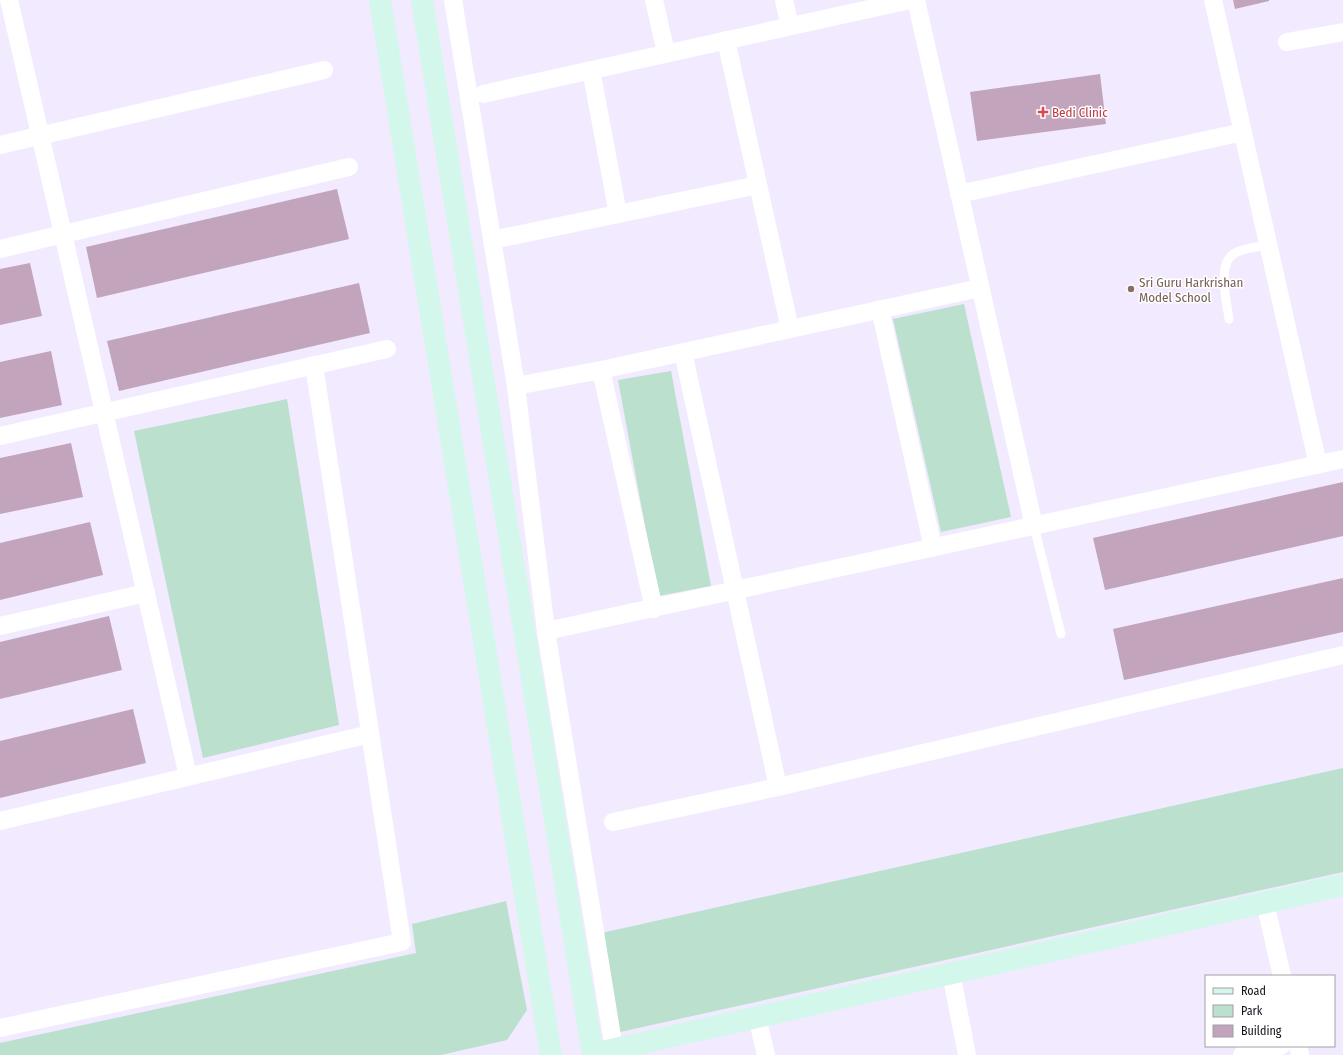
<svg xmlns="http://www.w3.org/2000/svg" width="1343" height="1055" font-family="'Fira Sans Condensed',sans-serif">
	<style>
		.green { fill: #bbe0ce }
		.building { fill: #c2a4bc }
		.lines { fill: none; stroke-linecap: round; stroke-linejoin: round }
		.lane { stroke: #fff; stroke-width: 9 }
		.street { stroke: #fff; stroke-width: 18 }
		.secondary { stroke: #d4f7ec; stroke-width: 22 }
		.health-dot { fill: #e0444e; stroke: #fff; stroke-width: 1.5 }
		.education-dot { fill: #8d6e63; stroke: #fff; stroke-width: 1.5 }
		.labels { text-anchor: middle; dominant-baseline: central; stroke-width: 3; stroke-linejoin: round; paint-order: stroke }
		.health-label { font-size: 13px; fill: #be3a42; stroke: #fff; text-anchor: start }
		.education-label { font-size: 13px; fill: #785e54; stroke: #fff; text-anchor: start }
	</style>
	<rect width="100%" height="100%" fill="#f2eaff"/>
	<g class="green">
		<path d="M 964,304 L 1011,517 L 941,532 L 893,319 Z"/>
		<path d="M 671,371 L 711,586 L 658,596 L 618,380 Z"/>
		<path d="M 287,399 L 339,725 L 203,758 L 134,431 Z"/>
		<path d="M 1343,768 L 1343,872 L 611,1034 L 588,936 Z"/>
		<path d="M 506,901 L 527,1010 L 507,1040 L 441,1055 L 0,1055 L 0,1043 L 416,953 L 412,924 Z"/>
	</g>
	<g class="building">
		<path d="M 1233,0 L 1269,0 L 1269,1 L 1235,9 Z"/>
		<path d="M 1100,74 L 1106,124 L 977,141 L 970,92 Z"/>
		<path d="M 337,189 L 349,239 L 97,298 L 86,247 Z"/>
		<path d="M 30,263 L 42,316 L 0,325 L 0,269 Z"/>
		<path d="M 359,283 L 370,333 L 119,391 L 107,341 Z"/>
		<path d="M 51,351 L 62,405 L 0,418 L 0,362 Z"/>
		<path d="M 71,443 L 83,497 L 0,514 L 0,458 Z"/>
		<path d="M 1343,482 L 1343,536 L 1105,590 L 1093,538 Z"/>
		<path d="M 90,522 L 103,575 L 0,600 L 0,543 Z"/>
		<path d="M 1343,578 L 1343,632 L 1124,680 L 1113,629 Z"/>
		<path d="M 109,616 L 122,670 L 0,699 L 0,642 Z"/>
		<path d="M 133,709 L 146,763 L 0,798 L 0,741 Z"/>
	</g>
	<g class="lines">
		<g class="lane">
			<path d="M 1229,319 C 1227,302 1216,263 1235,253 C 1244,248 1258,247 1268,245"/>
			<path d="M 1034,526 L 1061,634"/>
		</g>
		<g class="street">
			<path d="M 9,0 L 188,776"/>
			<path d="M 453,0 L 516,386 L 546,631 L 615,1055"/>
			<path d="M 654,0 L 666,53"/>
			<path d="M 784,0 L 790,26"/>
			<path d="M 916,0 L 1034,526"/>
			<path d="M 1213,0 L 1318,465"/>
			<path d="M 726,40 L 790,329"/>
			<path d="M 1287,42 L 1343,32"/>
			<path d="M 591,70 L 618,214"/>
			<path d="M 483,94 L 910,0"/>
			<path d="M 0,145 L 324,70"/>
			<path d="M 959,194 L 1243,132"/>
			<path d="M 492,240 L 758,185"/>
			<path d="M 0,249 L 349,167"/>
			<path d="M 880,309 L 933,548"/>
			<path d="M 683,352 L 778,787"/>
			<path d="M 601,370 L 654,609"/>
			<path d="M 516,386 L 601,370 L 980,288"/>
			<path d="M 0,436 L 387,349"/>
			<path d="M 0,626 L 146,593"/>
			<path d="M 546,631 L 1343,459"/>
			<path d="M 0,821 L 370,734"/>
			<path d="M 613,822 L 778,787 L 1343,655"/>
			<path d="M 1265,903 L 1282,976"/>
			<path d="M 951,973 L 967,1055"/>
			<path d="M 757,1017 L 766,1055"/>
			<path d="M 0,1028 L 402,942 L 314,365"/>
			<path d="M 1298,1046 L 1300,1055"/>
			<path d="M 1242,1055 L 1281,1046"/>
		</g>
		<g class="secondary">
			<path d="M 380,0 L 551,1055"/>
			<path d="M 422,0 L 593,1055"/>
			<path d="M 593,1054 L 1343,885"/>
		</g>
	</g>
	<path class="health-dot" d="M1041 106h4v4h4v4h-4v4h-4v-4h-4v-4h4z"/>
	<circle class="education-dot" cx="1131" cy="289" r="4"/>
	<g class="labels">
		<g class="health-label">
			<text x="1052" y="112">Bedi Clinic</text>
		</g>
		<g class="education-label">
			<text x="1139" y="282">Sri Guru Harkrishan<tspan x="1139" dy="15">Model School</tspan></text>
		</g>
	</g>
	<rect x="1205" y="975" width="130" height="72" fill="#ffffff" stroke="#a19fa4"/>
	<rect x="1213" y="988" width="20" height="6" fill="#d4f7ec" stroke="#a19fa4"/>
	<text x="1241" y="995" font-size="12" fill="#15101c">Road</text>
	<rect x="1213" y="1005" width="20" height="12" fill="#bbe0ce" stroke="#a19fa4"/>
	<text x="1241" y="1015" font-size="12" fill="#15101c">Park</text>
	<rect x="1213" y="1025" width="20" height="12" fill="#c2a4bc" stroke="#a19fa4"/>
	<text x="1241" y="1035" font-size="12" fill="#15101c">Building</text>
</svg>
